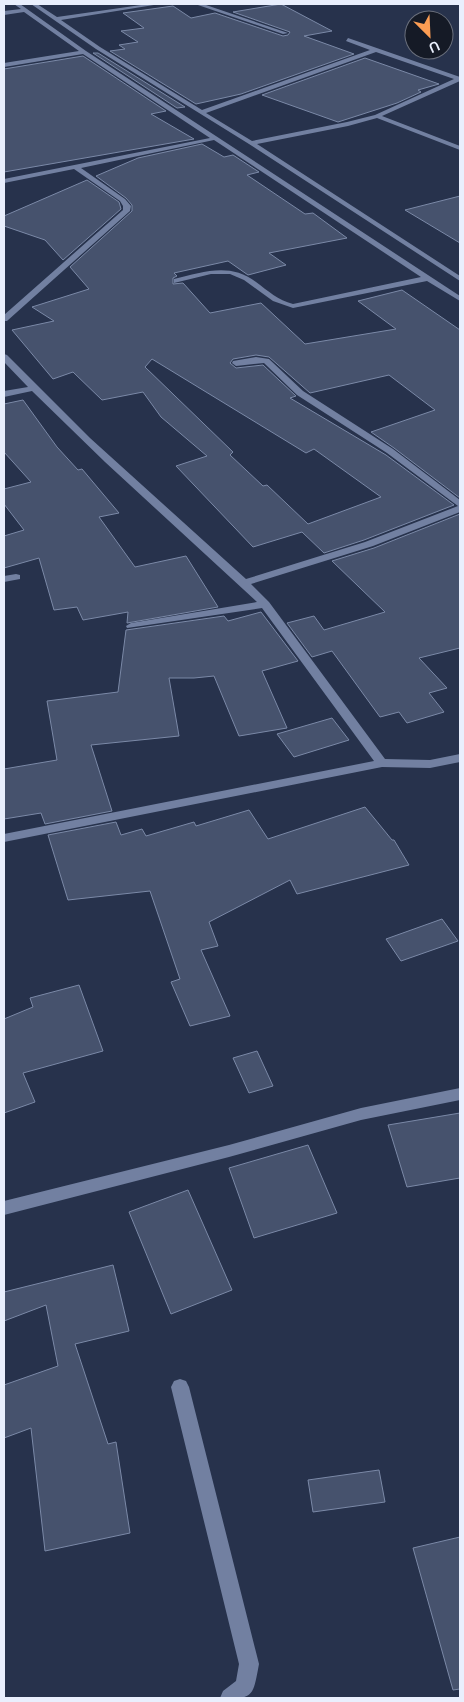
<svg xmlns="http://www.w3.org/2000/svg" width="464" height="1702" font-family="Mulish,sans-serif">
	<style>
		.building { fill: #46526d; stroke: #7b89a7; fill-rule: evenodd }
		.lines { fill: none; stroke-linecap: round; stroke-linejoin: round }
		.minor { fill: #7280a1; fill-rule: evenodd }
	</style>
	<rect width="100%" height="100%" fill="#27324c"/>
	<g class="building">
		<path d="M 281,4 L 332,31 L 304,36 L 354,54 L 241,94 L 196,104 L 110,51 L 125,49 L 119,45 L 138,42 L 121,31 L 144,28 L 123,13 L 173,6 L 191,18 L 215,13 L 283,36 L 288,35 L 290,32 L 233,12 Z"/>
		<path d="M 93,53 L 98,53 L 185,107 L 177,108 Z"/>
		<path d="M 83,56 L 166,111 L 151,114 L 194,139 L 4,172 L 4,69 Z"/>
		<path d="M 365,58 L 439,84 L 418,90 L 421,92 L 397,103 L 338,122 L 262,95 Z"/>
		<path d="M 202,144 L 224,157 L 233,155 L 259,172 L 247,175 L 305,214 L 313,213 L 347,238 L 269,253 L 286,265 L 248,275 L 228,261 L 174,273 L 177,276 L 173,278 L 173,284 L 183,283 L 210,313 L 261,303 L 305,344 L 396,329 L 358,301 L 402,290 L 460,330 L 460,498 L 394,448 L 371,432 L 435,410 L 389,375 L 310,393 L 269,357 L 256,355 L 233,359 L 230,363 L 236,368 L 263,365 L 296,396 L 290,398 L 386,455 L 454,505 L 364,540 L 324,553 L 302,532 L 253,547 L 176,466 L 207,456 L 161,417 L 143,392 L 102,400 L 73,372 L 53,379 L 12,330 L 54,321 L 32,307 L 89,289 L 70,267 L 132,211 L 132,205 L 126,198 L 96,176 L 138,158 ZM 152,359 L 306,453 L 314,449 L 381,497 L 308,524 L 267,485 L 263,486 L 230,455 L 233,452 L 145,367 Z"/>
		<path d="M 87,180 L 119,202 L 121,209 L 63,260 L 45,240 L 4,226 L 4,216 Z"/>
		<path d="M 460,196 L 460,243 L 405,210 Z"/>
		<path d="M 23,400 L 57,447 L 78,470 L 82,469 L 119,513 L 99,517 L 135,567 L 186,556 L 218,607 L 127,623 L 128,612 L 83,620 L 77,607 L 54,610 L 39,558 L 4,568 L 4,536 L 24,530 L 4,504 L 4,489 L 31,482 L 4,452 L 4,404 Z"/>
		<path d="M 460,514 L 460,648 L 419,658 L 447,688 L 429,693 L 444,712 L 407,723 L 399,712 L 380,717 L 332,651 L 312,657 L 287,623 L 314,616 L 324,630 L 385,612 L 332,561 L 374,548 Z"/>
		<path d="M 261,612 L 298,661 L 262,671 L 287,728 L 239,736 L 214,676 L 194,678 L 169,678 L 179,736 L 91,745 L 112,811 L 45,824 L 41,813 L 4,819 L 4,769 L 57,760 L 47,701 L 118,692 L 126,630 L 224,616 L 228,621 Z"/>
		<path d="M 332,718 L 349,740 L 294,757 L 277,734 Z"/>
		<path d="M 365,807 L 392,840 L 394,840 L 409,865 L 297,894 L 290,880 L 209,922 L 218,946 L 201,950 L 230,1016 L 190,1026 L 171,982 L 180,979 L 150,891 L 68,900 L 48,835 L 116,822 L 121,835 L 142,829 L 146,836 L 194,822 L 196,826 L 249,810 L 268,839 Z"/>
		<path d="M 442,919 L 458,941 L 401,961 L 386,939 Z"/>
		<path d="M 79,985 L 103,1051 L 23,1073 L 35,1102 L 4,1113 L 4,1019 L 33,1007 L 30,998 Z"/>
		<path d="M 257,1051 L 273,1086 L 249,1093 L 233,1058 Z"/>
		<path d="M 460,1113 L 460,1178 L 407,1187 L 388,1125 Z"/>
		<path d="M 308,1145 L 337,1213 L 254,1238 L 229,1168 Z"/>
		<path d="M 188,1190 L 232,1290 L 171,1314 L 129,1212 Z"/>
		<path d="M 113,1265 L 129,1331 L 75,1344 L 108,1444 L 116,1442 L 130,1533 L 45,1551 L 31,1428 L 4,1438 L 4,1385 L 58,1366 L 46,1305 L 4,1321 L 4,1292 Z"/>
		<path d="M 379,1470 L 385,1502 L 313,1512 L 308,1480 Z"/>
		<path d="M 460,1537 L 460,1689 L 453,1690 L 413,1548 Z"/>
	</g>
	<g class="lines">
		<g class="minor">
			<path d="M 14,4 L 20,4 L 86,51 L 460,296 L 460,301 L 427,281 L 293,308 L 273,301 L 244,280 L 230,274 L 211,274 L 174,283 L 174,279 C 203,272 230,262 256,282 C 268,291 278,300 293,304 L 421,277 L 214,140 L 81,168 L 125,199 L 131,206 L 130,211 L 7,321 L 4,321 L 4,315 L 123,210 L 123,206 L 120,201 L 74,169 L 4,183 L 4,179 L 210,138 L 83,54 L 4,67 L 4,63 L 79,51 L 24,12 L 4,15 L 4,11 L 21,9 Z"/>
			<path d="M 31,4 L 37,4 L 57,17 L 148,4 L 160,4 L 61,20 L 100,47 L 202,110 L 370,50 L 346,41 L 348,38 L 460,77 L 460,81 L 382,116 L 460,146 L 460,150 L 377,118 L 348,126 L 257,144 L 460,276 L 460,281 L 249,144 L 96,49 ZM 376,52 L 454,79 L 375,115 L 347,122 L 252,141 L 206,113 Z"/>
			<path d="M 195,4 L 203,4 L 288,33 L 283,34 Z"/>
			<path d="M 4,354 L 7,355 L 90,438 L 246,579 L 365,542 L 458,506 L 387,453 L 297,395 L 264,363 L 236,366 L 232,363 L 233,361 L 256,357 L 269,359 L 303,391 L 393,449 L 460,500 L 460,512 L 373,546 L 251,584 L 269,602 L 385,759 L 430,760 L 460,754 L 460,762 L 430,768 L 382,767 L 4,842 L 4,834 L 374,761 L 262,608 L 127,628 L 126,626 L 131,623 L 257,602 L 105,462 L 32,391 L 4,397 L 4,391 L 28,387 L 4,362 Z"/>
			<path d="M 16,574 L 20,575 L 20,579 L 4,582 L 4,576 Z"/>
			<path d="M 460,1088 L 460,1100 L 361,1120 L 229,1157 L 4,1215 L 4,1201 L 229,1145 L 361,1108 Z"/>
			<path d="M 180,1379 L 186,1381 L 189,1387 L 259,1664 C 253,1696 254,1700 220,1698 L 223,1691 L 236,1681 L 239,1664 L 171,1387 L 174,1381 Z"/>
		</g>
	</g>
	<rect width="464" height="1702" fill="none" stroke="#e9effd" stroke-width="10"/>
	<g transform="translate(429 35) rotate(156)"><circle r="24" fill="#151a26" stroke="#6a6f7c"/>
	<path d="M0-4L9 19L0 12L-9 19Z" fill="#fc9d53"/>
	<text y="-8" font-size="14" font-weight="bold" text-anchor="middle" fill="#e9effd">U</text>
	</g>
</svg>
